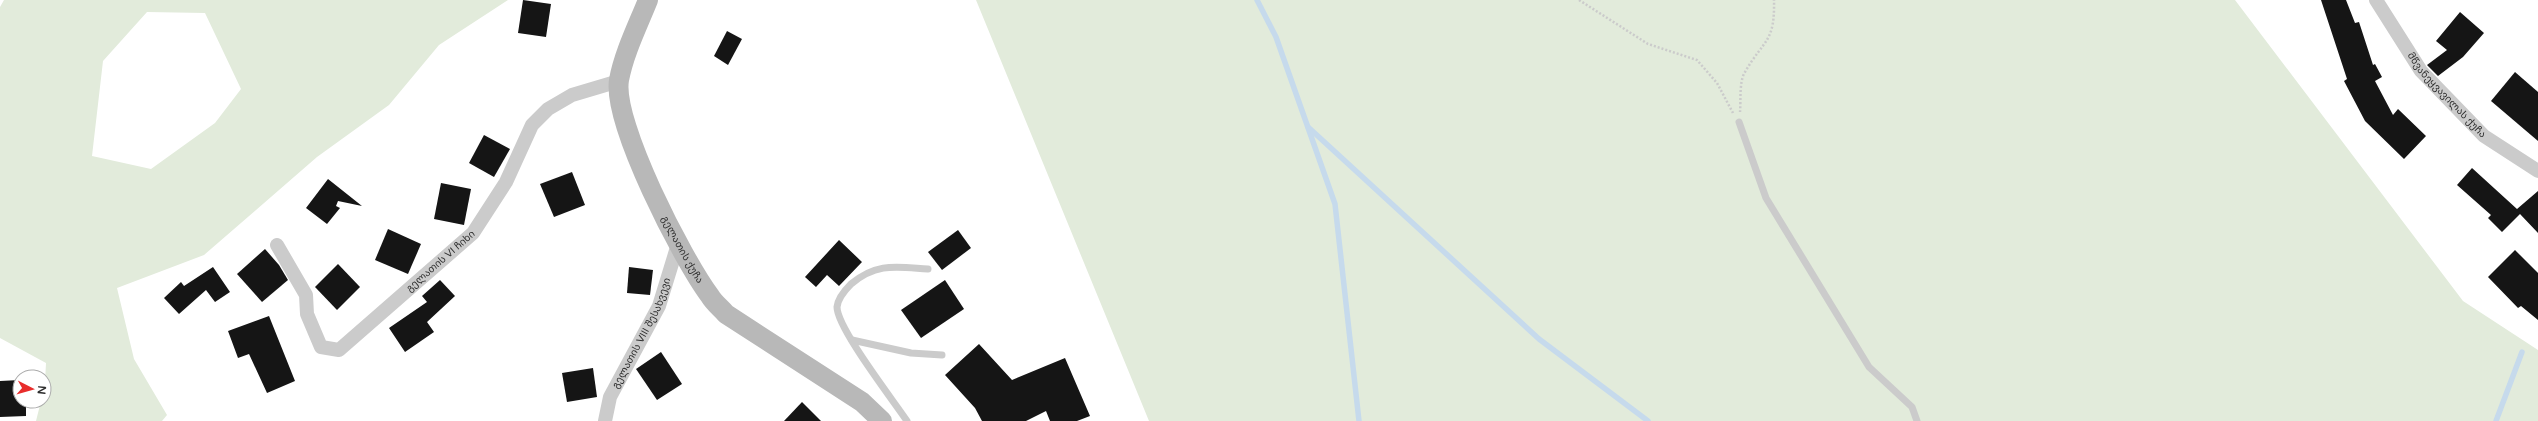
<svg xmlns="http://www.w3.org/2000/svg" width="2538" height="421" font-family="'Varela Round','Noto Sans Georgian',sans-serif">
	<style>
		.green { fill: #e2ebdb; fill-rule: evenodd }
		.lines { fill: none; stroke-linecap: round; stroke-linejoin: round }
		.stream { stroke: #c6daec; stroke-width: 5.5 }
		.building { fill: #151515 }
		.path { stroke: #cbcbcb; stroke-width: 2.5; stroke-dasharray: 2 2; stroke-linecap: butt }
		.service { stroke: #cbcbcb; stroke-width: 7 }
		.minor { stroke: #cbcbcb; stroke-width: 14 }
		.secondary { stroke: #b8b8b8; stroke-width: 20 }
		.labels { text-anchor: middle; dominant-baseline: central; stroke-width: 4; stroke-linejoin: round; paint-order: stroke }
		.street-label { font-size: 10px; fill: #2e2e2e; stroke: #fff }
	</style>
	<rect width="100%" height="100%" fill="#fff"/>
	<g class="green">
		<path d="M 4,0 L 508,0 L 439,45 L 389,105 L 317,157 L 204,255 L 117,288 L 134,359 L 167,415 L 162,421 L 36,421 L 41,401 L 44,401 L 46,363 L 0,338 L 0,7 ZM 147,12 L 205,13 L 241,89 L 215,123 L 151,169 L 92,156 L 103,61 Z"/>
		<path d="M 976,0 L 2235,0 L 2463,301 L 2538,350 L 2538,421 L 1149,421 Z"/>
	</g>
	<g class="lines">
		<g class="stream">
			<path d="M 1257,0 L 1276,37 L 1335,204 L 1359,421"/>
			<path d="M 1308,127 L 1539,339 L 1648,421"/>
			<path d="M 2496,421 L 2522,352"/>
		</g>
	</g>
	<g class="building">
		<path d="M 523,0 L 551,4 L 546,37 L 518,33 Z"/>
		<path d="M 2321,0 L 2346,0 L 2355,23 L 2359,22 L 2373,65 L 2375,64 L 2382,77 L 2375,81 L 2393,115 L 2398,109 L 2426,136 L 2404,159 L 2365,121 L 2344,81 L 2347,79 Z"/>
		<path d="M 2460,12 L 2484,33 L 2463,57 L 2438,76 L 2427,65 L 2447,50 L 2436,41 Z"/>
		<path d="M 727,31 L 742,39 L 728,65 L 714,56 Z"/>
		<path d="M 2515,72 L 2538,92 L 2538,141 L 2491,101 Z"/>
		<path d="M 484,135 L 510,149 L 494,177 L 469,163 Z"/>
		<path d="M 2472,168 L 2517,209 L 2538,191 L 2538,233 L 2520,214 L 2502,232 L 2488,218 L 2491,215 L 2457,185 Z"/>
		<path d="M 572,172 L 585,205 L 554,217 L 540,184 Z"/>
		<path d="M 328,179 L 362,206 L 338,201 L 336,206 L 340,208 L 327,224 L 306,208 Z"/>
		<path d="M 441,183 L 471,189 L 464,225 L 434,219 Z"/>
		<path d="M 388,229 L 421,244 L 408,274 L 375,260 Z"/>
		<path d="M 958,230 L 971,248 L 942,270 L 928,252 Z"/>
		<path d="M 839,240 L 862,262 L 839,286 L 827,275 L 816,287 L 805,277 Z"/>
		<path d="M 265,249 L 279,265 L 288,280 L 262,302 L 237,274 Z"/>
		<path d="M 2515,250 L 2538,273 L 2538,320 L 2521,306 L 2518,308 L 2488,277 Z"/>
		<path d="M 338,264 L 360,287 L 337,310 L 315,287 Z"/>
		<path d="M 213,267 L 230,292 L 215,302 L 206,290 L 179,314 L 164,298 L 181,282 L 184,286 Z"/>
		<path d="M 629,267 L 653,270 L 650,295 L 627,293 Z"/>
		<path d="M 440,280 L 455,296 L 427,322 L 434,332 L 405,352 L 389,328 L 427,302 L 422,296 Z"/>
		<path d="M 945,280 L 964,309 L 921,338 L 901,310 Z"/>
		<path d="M 269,316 L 295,381 L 267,393 L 249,354 L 238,358 L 228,331 Z"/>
		<path d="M 979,344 L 1012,380 L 1065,358 L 1090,416 L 1077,421 L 1050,421 L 1046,411 L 1026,421 L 982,421 L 975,408 L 945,375 Z"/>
		<path d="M 661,352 L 682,384 L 657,400 L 636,369 Z"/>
		<path d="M 593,368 L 597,397 L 567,402 L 562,373 Z"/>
		<path d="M 20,380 L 20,401 L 26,401 L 26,416 L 0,417 L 0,381 Z"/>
		<path d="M 802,402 L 821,421 L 784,421 Z"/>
	</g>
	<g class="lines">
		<g class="path">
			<path d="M 1579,0 L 1648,44 L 1697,60 L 1717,83 L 1733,113"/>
			<path d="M 1740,112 C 1741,101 1739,81 1745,72 C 1764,39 1775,43 1774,0"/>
		</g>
		<g class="service">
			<path d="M 1739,122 L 1766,198 L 1869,367 L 1912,407 L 1917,421"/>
			<path d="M 852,340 L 911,353 L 942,355"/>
			<path d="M 907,421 C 893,400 837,328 837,307 C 838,298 845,290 851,284 C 877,262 897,267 928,269"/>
		</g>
		<g class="minor">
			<path id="s1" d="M 2376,0 L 2421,71 L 2484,136 L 2538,171"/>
			<path id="s2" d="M 277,245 L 306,295 L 307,314 L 321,347 L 339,350 L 473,233 L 506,182 L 532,125 L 548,109 L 572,95 L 619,81"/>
			<path id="s3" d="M 605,421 L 610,397 L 659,306 L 678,244"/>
		</g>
		<path class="secondary" id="s4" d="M 648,0 C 638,25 624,53 619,80 C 612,123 683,260 710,296 C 714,303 721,308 726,314 L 862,402 L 882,421"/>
	</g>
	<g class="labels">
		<g class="street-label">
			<text stroke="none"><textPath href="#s1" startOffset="119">მწვანეყვავილას ქუჩა</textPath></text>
			<text stroke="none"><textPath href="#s4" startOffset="268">გელათის ქუჩა</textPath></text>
			<text stroke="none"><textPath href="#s2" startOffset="266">გელათის VI ჩიხი</textPath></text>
			<text stroke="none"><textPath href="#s3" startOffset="96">გელათის VIII შესახვევი</textPath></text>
		</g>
	</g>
	<g transform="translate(32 389) rotate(96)"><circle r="19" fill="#ffffff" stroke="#ababab"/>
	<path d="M0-3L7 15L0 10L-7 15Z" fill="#e82d2c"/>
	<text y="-6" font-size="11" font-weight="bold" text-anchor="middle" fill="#2e2e2e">N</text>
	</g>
</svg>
